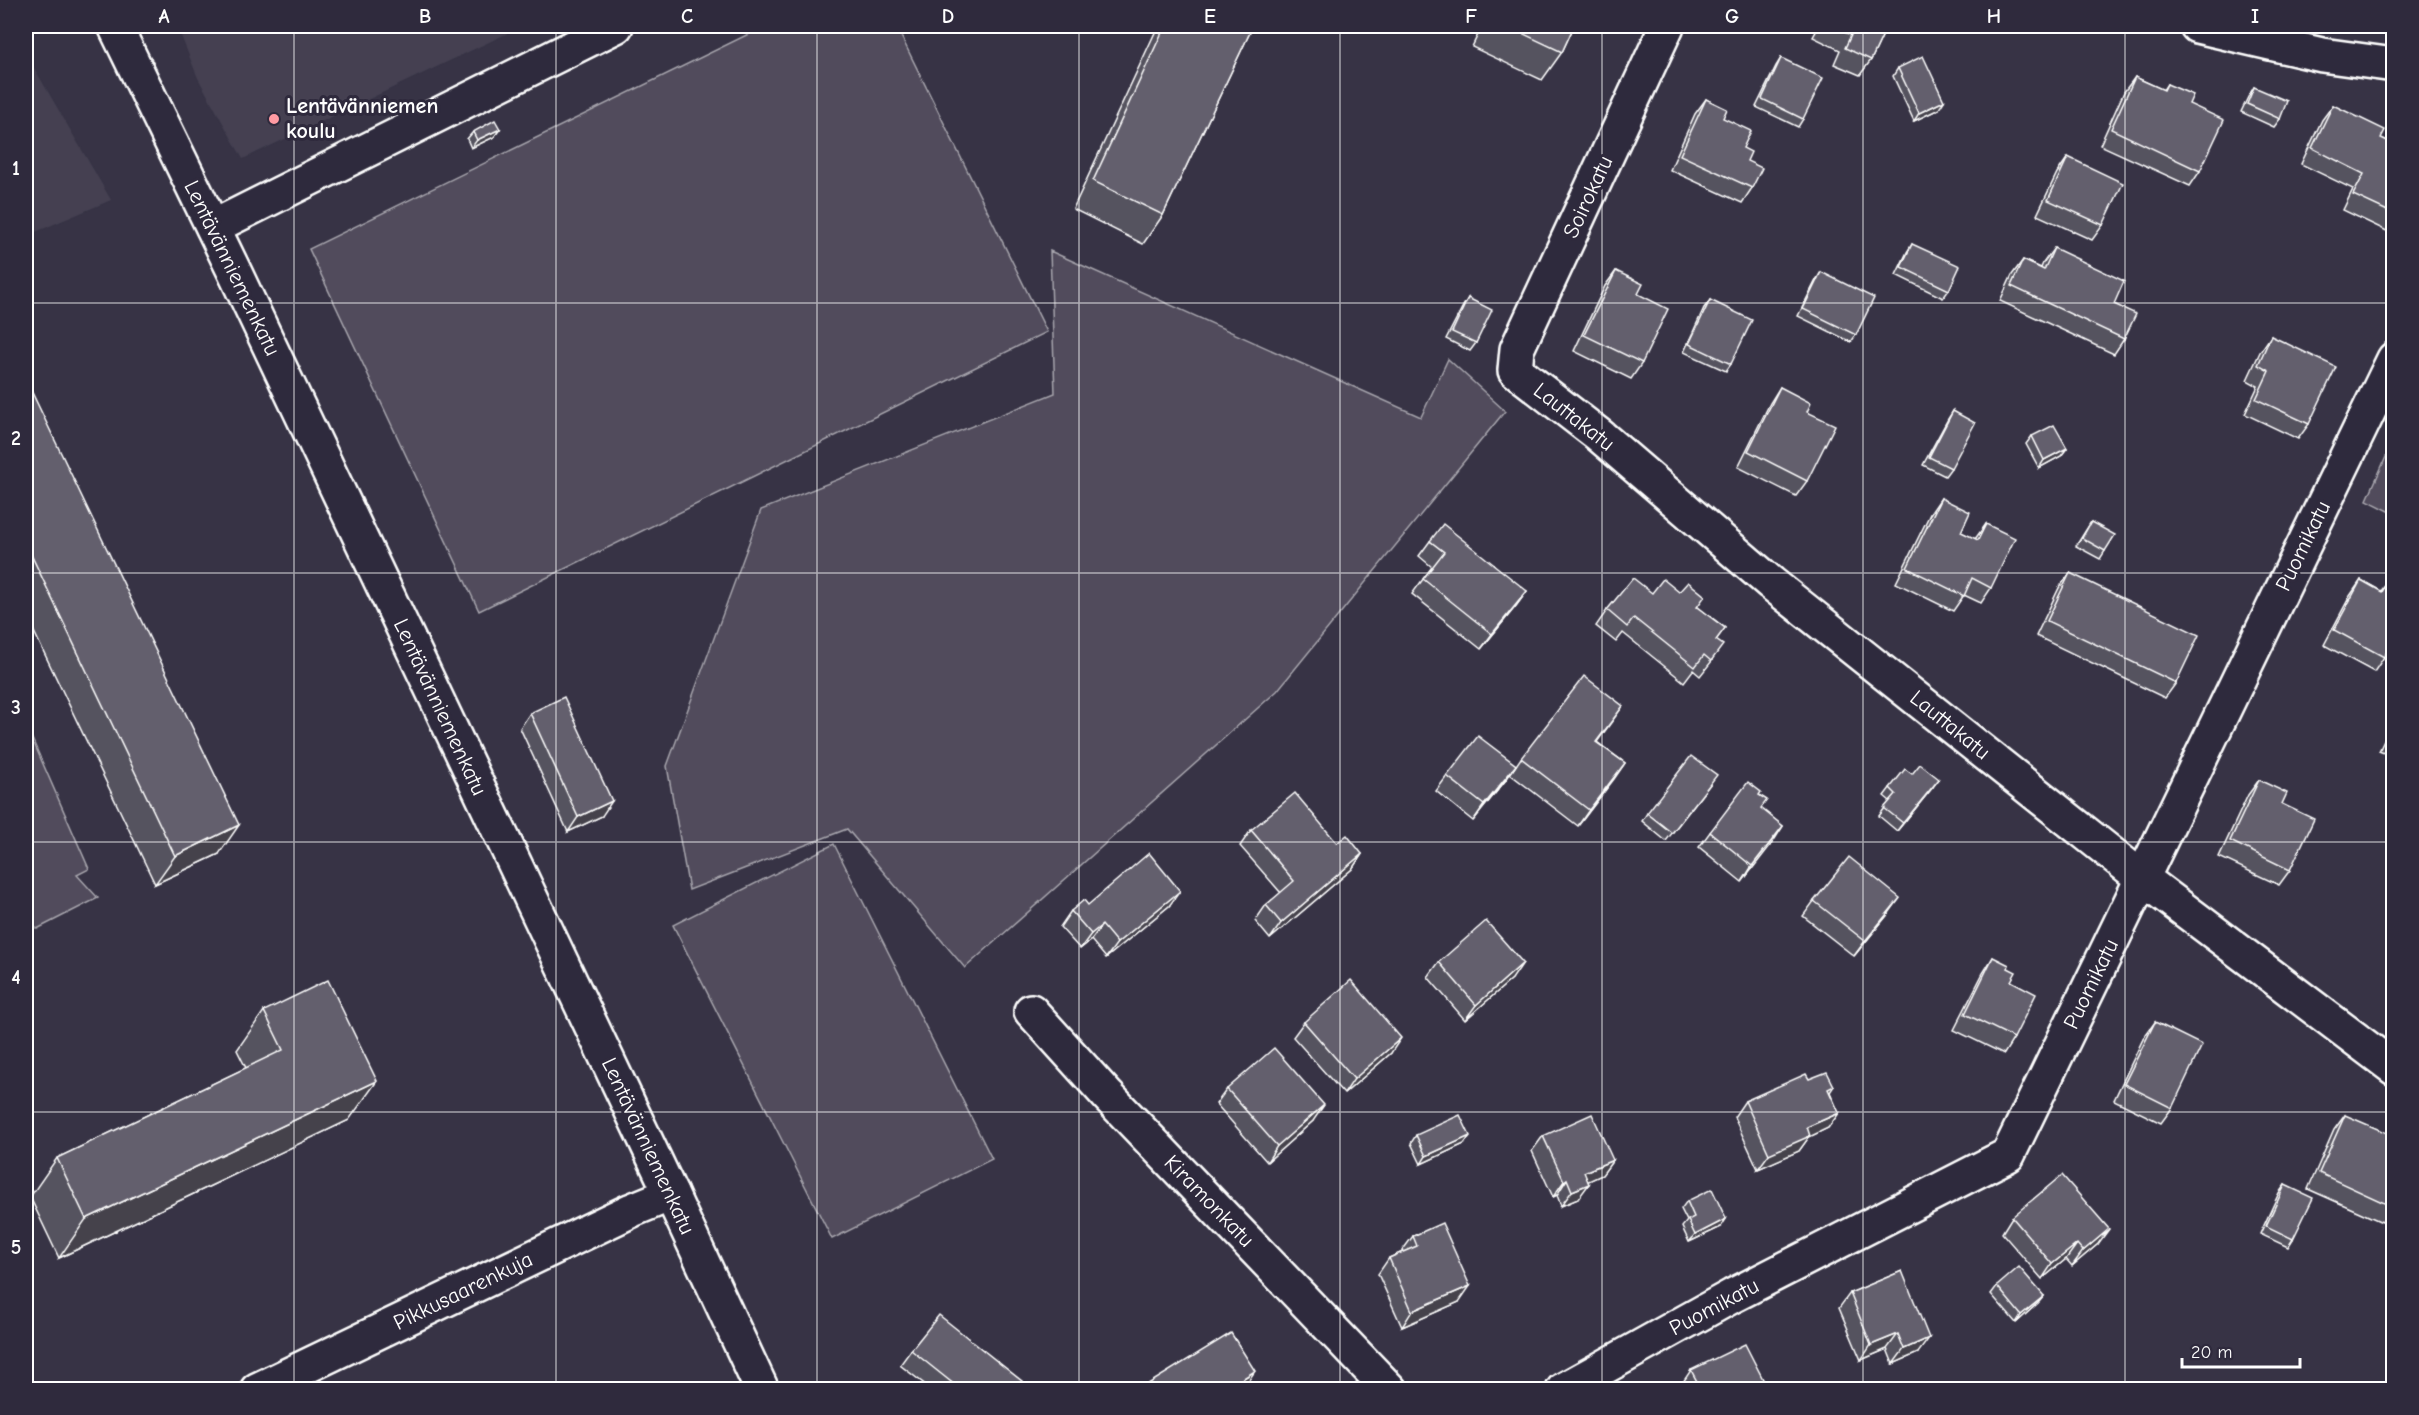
<svg xmlns="http://www.w3.org/2000/svg" width="2419" height="1415" font-family="'Comic Neue',sans-serif">
	<style>
		.built { fill: #444051 }
		.green { fill: #514c5c; stroke: #a8a6ae; stroke-width: 1.5 }
		.lines { fill: none; stroke-linecap: round; stroke-linejoin: round }
		.street-casing { stroke: #fff; stroke-width: 38 }
		.secondary-casing { stroke: #fff; stroke-width: 38 }
		.street { stroke: #2f2a3d; stroke-width: 33 }
		.secondary { stroke: #2f2a3d; stroke-width: 33 }
		.wall { fill: #55525e; stroke: #fff; stroke-width: 1.5 }
		.shaded-wall { fill: #45424c; stroke: #fff; stroke-width: 1.5 }
		.building { fill: #635f6d; stroke: #fff; stroke-width: 1.5 }
		.grid { fill: none; stroke: #fff; stroke-width: 1.5; stroke-opacity: 0.55 }
		.poi-dot { fill: #ff9aa2; stroke: #2f2a3d; stroke-width: 2 }
		.labels { text-anchor: middle; dominant-baseline: central; stroke-width: 6; stroke-linejoin: round; paint-order: stroke }
		.poi-label { font-size: 22px; font-weight: bold; fill: #fff; stroke: #2f2a3d; text-anchor: start }
		.street-label { font-size: 22px; fill: #fff; stroke: #2f2a3d }
		.neatline { fill: none; stroke: #fff; stroke-width: 2 }
		.grid-label { font-size: 20px; text-anchor: middle; font-weight: bold; fill: #fff }
	</style>
	<rect width="100%" height="100%" fill="#373345"/>
	<filter id="ink" filterUnits="userSpaceOnUse"><feTurbulence type="fractalNoise" baseFrequency=".0167" numOctaves="2"/><feDisplacementMap in="SourceGraphic" scale="12" xChannelSelector="R" yChannelSelector="G"/><feConvolveMatrix kernelMatrix="1 2 1 2 8 2 1 2 1" color-interpolation-filters="sRGB"/></filter>
	<g filter="url(#ink)">
		<g class="built">
			<path d="M 177,26 L 523,26 L 243,159 L 198,78 Z"/>
			<path d="M 26,54 L 111,200 L 26,236 Z"/>
		</g>
		<g class="green">
			<path d="M 765,26 L 896,26 L 1047,332 L 479,611 L 309,249 Z"/>
			<path d="M 1050,251 L 1421,417 L 1448,359 L 1505,411 L 1277,691 L 965,968 L 847,829 L 689,890 L 667,766 L 761,510 L 1055,393 Z"/>
			<path d="M 2393,441 L 2394,513 L 2393,513 L 2367,500 Z"/>
			<path d="M 26,725 L 89,869 L 77,875 L 98,898 L 37,929 L 26,919 Z"/>
			<path d="M 834,844 L 992,1159 L 832,1239 L 673,925 Z"/>
		</g>
		<g class="lines">
			<defs>
				<g id="street">
					<path d="M 1667,26 L 1517,349 L 1515,370 L 1599,435 L 1771,583 L 2142,878 L 2394,1068"/>
					<path d="M 1031,1011 L 1108,1096 L 1390,1390"/>
					<path d="M 257,1390 L 632,1210 L 671,1194 L 762,1390"/>
					<path d="M 1563,1390 L 1732,1296 L 2008,1155 L 2394,359"/>
				</g>
				<g id="secondary">
					<path d="M 115,26 L 235,273 L 671,1194"/>
					<path d="M 2197,26 L 2322,55 L 2394,65"/>
					<path d="M 213,227 L 616,26"/>
				</g>
			</defs>
			<use href="#street" class="street-casing"/>
			<use href="#secondary" class="secondary-casing"/>
			<use href="#street" class="street"/>
			<use href="#secondary" class="secondary"/>
		</g>
		<g class="wall">
			<path d="M 1158,26 L 1253,26 L 1163,215 L 1143,244 L 1073,209 Z"/>
			<path d="M 1482,26 L 1574,26 L 1562,52 L 1542,80 L 1472,47 Z"/>
			<path d="M 1819,26 L 1887,26 L 1871,60 L 1860,75 L 1834,64 L 1840,50 L 1813,37 Z"/>
			<path d="M 1781,58 L 1803,119 L 1798,127 L 1756,107 L 1776,66 Z"/>
			<path d="M 1898,68 L 1939,109 L 1914,121 L 1893,76 Z"/>
			<path d="M 2135,77 L 2163,90 L 2167,84 L 2189,104 L 2200,171 L 2190,186 L 2100,145 L 2124,92 Z"/>
			<path d="M 2254,87 L 2280,119 L 2274,127 L 2241,112 L 2249,95 Z"/>
			<path d="M 1706,99 L 1723,118 L 1747,161 L 1752,188 L 1742,203 L 1670,170 L 1695,114 Z"/>
			<path d="M 2333,105 L 2381,138 L 2394,144 L 2393,234 L 2343,210 L 2353,189 L 2301,164 L 2322,120 Z"/>
			<path d="M 500,129 L 494,137 L 471,148 L 467,139 L 473,132 Z"/>
			<path d="M 2068,157 L 2103,225 L 2092,240 L 2037,215 L 2057,173 Z"/>
			<path d="M 1912,244 L 1949,290 L 1943,298 L 1896,275 L 1907,252 Z"/>
			<path d="M 2054,248 L 2114,304 L 2124,339 L 2114,354 L 2000,301 L 2012,275 L 2023,260 L 2041,268 L 2043,263 Z"/>
			<path d="M 1616,271 L 1638,294 L 1642,363 L 1631,379 L 1574,351 L 1605,286 Z"/>
			<path d="M 1821,272 L 1856,335 L 1851,342 L 1798,316 L 1816,280 Z"/>
			<path d="M 1468,298 L 1476,343 L 1470,351 L 1446,339 L 1463,306 Z"/>
			<path d="M 1710,300 L 1731,364 L 1726,371 L 1684,352 L 1704,308 Z"/>
			<path d="M 2271,336 L 2309,424 L 2298,439 L 2245,414 L 2258,386 L 2247,380 L 2260,352 Z"/>
			<path d="M 26,383 L 219,854 L 155,884 L 26,615 Z"/>
			<path d="M 1780,387 L 1807,412 L 1807,481 L 1796,496 L 1738,467 L 1770,403 Z"/>
			<path d="M 1953,411 L 1951,468 L 1945,476 L 1923,465 L 1948,419 Z"/>
			<path d="M 2032,436 L 2067,448 L 2061,456 L 2039,468 L 2026,444 Z"/>
			<path d="M 1941,498 L 1961,532 L 1975,539 L 1986,524 L 1991,588 L 1981,603 L 1964,595 L 1953,611 L 1896,583 L 1930,514 Z"/>
			<path d="M 2091,522 L 2105,551 L 2100,559 L 2076,546 Z"/>
			<path d="M 1430,541 L 1527,591 L 1516,606 L 1481,649 L 1412,594 L 1432,567 L 1419,556 Z"/>
			<path d="M 2070,573 L 2176,683 L 2165,698 L 2036,636 L 2059,588 Z"/>
			<path d="M 2361,580 L 2381,591 L 2387,583 L 2384,657 L 2374,672 L 2324,645 L 2350,596 Z"/>
			<path d="M 1652,593 L 1698,607 L 1725,628 L 1716,640 L 1712,661 L 1700,676 L 1693,670 L 1684,682 L 1623,633 L 1616,642 L 1596,626 L 1607,610 Z"/>
			<path d="M 1623,706 L 1597,742 L 1625,763 L 1578,826 L 1510,774 L 1521,758 Z"/>
			<path d="M 530,713 L 602,816 L 568,832 L 520,728 Z"/>
			<path d="M 2394,722 L 2394,757 L 2379,751 L 2391,726 Z"/>
			<path d="M 1516,765 L 1505,781 L 1473,821 L 1436,791 L 1447,776 Z"/>
			<path d="M 1912,774 L 1933,787 L 1897,831 L 1879,816 L 1890,801 L 1884,796 L 1890,788 Z"/>
			<path d="M 2259,780 L 2282,804 L 2290,870 L 2279,885 L 2219,857 L 2248,795 Z"/>
			<path d="M 1711,783 L 1666,841 L 1642,821 L 1647,813 Z"/>
			<path d="M 1759,795 L 1761,809 L 1783,826 L 1742,882 L 1699,847 L 1710,832 Z"/>
			<path d="M 1251,830 L 1337,843 L 1362,854 L 1352,869 L 1270,939 L 1255,921 L 1266,905 L 1281,893 L 1240,846 Z"/>
			<path d="M 1814,901 L 1889,913 L 1854,956 L 1803,916 Z"/>
			<path d="M 1088,905 L 1169,906 L 1106,958 L 1091,940 L 1080,949 L 1060,927 L 1071,911 Z"/>
			<path d="M 1993,957 L 2008,968 L 2011,981 L 2014,1038 L 2004,1054 L 1954,1030 L 1983,973 Z"/>
			<path d="M 1439,962 L 1512,979 L 1465,1020 L 1428,977 Z"/>
			<path d="M 264,1011 L 349,1120 L 59,1258 L 30,1197 L 57,1158 L 246,1068 L 237,1050 Z"/>
			<path d="M 1304,1022 L 1391,1053 L 1344,1094 L 1293,1037 Z"/>
			<path d="M 2155,1022 L 2172,1108 L 2161,1123 L 2114,1100 L 2144,1037 Z"/>
			<path d="M 1809,1079 L 1834,1086 L 1830,1092 L 1839,1113 L 1828,1128 L 1809,1137 L 1799,1151 L 1758,1169 L 1734,1117 L 1745,1101 Z"/>
			<path d="M 1227,1089 L 1313,1121 L 1267,1162 L 1216,1104 Z"/>
			<path d="M 2345,1115 L 2393,1207 L 2382,1222 L 2308,1189 L 2334,1130 Z"/>
			<path d="M 1416,1135 L 1464,1144 L 1421,1164 L 1411,1143 Z"/>
			<path d="M 1543,1136 L 1613,1160 L 1602,1175 L 1588,1181 L 1578,1199 L 1561,1206 L 1557,1195 L 1553,1197 L 1532,1151 Z"/>
			<path d="M 2285,1185 L 2293,1239 L 2288,1247 L 2260,1234 L 2279,1193 Z"/>
			<path d="M 1687,1201 L 1721,1227 L 1689,1242 L 1682,1227 L 1687,1221 L 1681,1209 Z"/>
			<path d="M 2012,1217 L 2098,1244 L 2072,1266 L 2066,1259 L 2042,1279 L 2002,1233 Z"/>
			<path d="M 1413,1236 L 1459,1302 L 1402,1327 L 1378,1274 L 1389,1258 L 1403,1252 L 1402,1251 Z"/>
			<path d="M 1902,1271 L 1918,1353 L 1893,1364 L 1887,1349 L 1861,1360 L 1839,1308 L 1850,1293 Z"/>
			<path d="M 1997,1286 L 2044,1296 L 2038,1303 L 2016,1323 L 1991,1294 Z"/>
			<path d="M 911,1350 L 1032,1389 L 931,1389 L 900,1365 Z"/>
			<path d="M 1691,1370 L 1768,1389 L 1683,1389 L 1681,1385 Z"/>
		</g>
		<g class="shaded-wall">
			<path d="M 1944,101 L 1939,109 L 1914,121 L 1919,113 Z"/>
			<path d="M 500,129 L 494,137 L 471,148 L 477,140 Z"/>
			<path d="M 2067,448 L 2061,456 L 2039,468 L 2044,460 Z"/>
			<path d="M 1527,591 L 1516,606 L 1481,649 L 1492,634 Z"/>
			<path d="M 1625,763 L 1614,779 L 1578,826 L 1589,810 Z"/>
			<path d="M 1516,765 L 1505,781 L 1473,821 L 1484,805 Z"/>
			<path d="M 1939,779 L 1933,787 L 1897,831 L 1903,823 Z"/>
			<path d="M 612,801 L 602,816 L 568,832 L 578,817 Z"/>
			<path d="M 239,825 L 219,854 L 155,884 L 175,856 Z"/>
			<path d="M 1783,826 L 1773,842 L 1742,882 L 1752,866 Z"/>
			<path d="M 1362,854 L 1352,869 L 1270,939 L 1281,923 Z"/>
			<path d="M 1180,891 L 1169,906 L 1106,958 L 1117,943 Z"/>
			<path d="M 1900,898 L 1889,913 L 1854,956 L 1865,941 Z"/>
			<path d="M 1102,925 L 1091,940 L 1080,949 L 1091,934 Z"/>
			<path d="M 1523,963 L 1512,979 L 1465,1020 L 1476,1005 Z"/>
			<path d="M 1401,1038 L 1391,1053 L 1344,1094 L 1354,1079 Z"/>
			<path d="M 377,1081 L 349,1120 L 59,1258 L 86,1219 Z"/>
			<path d="M 1324,1105 L 1313,1121 L 1267,1162 L 1277,1146 Z"/>
			<path d="M 1839,1113 L 1828,1128 L 1809,1137 L 1799,1151 L 1758,1169 L 1769,1154 L 1807,1127 Z"/>
			<path d="M 1470,1136 L 1464,1144 L 1421,1164 L 1426,1156 Z"/>
			<path d="M 1613,1160 L 1602,1175 L 1573,1188 L 1584,1172 Z"/>
			<path d="M 1567,1179 L 1557,1195 L 1553,1197 L 1564,1181 Z"/>
			<path d="M 1589,1184 L 1578,1199 L 1561,1206 L 1572,1191 Z"/>
			<path d="M 1726,1219 L 1721,1227 L 1689,1242 L 1695,1235 Z"/>
			<path d="M 2109,1229 L 2098,1244 L 2072,1266 L 2083,1251 Z"/>
			<path d="M 2077,1244 L 2066,1259 L 2042,1279 L 2052,1264 Z"/>
			<path d="M 1470,1286 L 1459,1302 L 1402,1327 L 1412,1311 Z"/>
			<path d="M 2044,1296 L 2038,1303 L 2016,1323 L 2021,1315 Z"/>
			<path d="M 1898,1334 L 1887,1349 L 1861,1360 L 1871,1345 Z"/>
			<path d="M 1929,1338 L 1918,1353 L 1893,1364 L 1904,1349 Z"/>
			<path d="M 1255,1371 L 1244,1387 L 1240,1389 L 1226,1389 Z"/>
		</g>
		<g class="building">
			<path d="M 1165,26 L 1253,26 L 1163,215 L 1093,181 Z"/>
			<path d="M 1507,26 L 1574,26 L 1562,52 Z"/>
			<path d="M 1831,26 L 1887,26 L 1871,60 L 1845,48 L 1851,35 Z"/>
			<path d="M 1923,56 L 1944,101 L 1919,113 L 1898,68 Z"/>
			<path d="M 1781,58 L 1823,78 L 1803,119 L 1762,99 Z"/>
			<path d="M 2135,77 L 2164,90 L 2167,84 L 2193,95 L 2189,104 L 2224,120 L 2200,171 L 2111,129 Z"/>
			<path d="M 2254,87 L 2287,101 L 2280,119 L 2247,104 Z"/>
			<path d="M 1706,99 L 1727,109 L 1723,118 L 1751,131 L 1743,148 L 1751,152 L 1747,161 L 1762,168 L 1752,188 L 1680,155 Z"/>
			<path d="M 2333,105 L 2385,130 L 2381,138 L 2394,144 L 2394,214 L 2353,195 L 2364,174 L 2312,148 Z"/>
			<path d="M 495,120 L 500,129 L 477,140 L 473,132 Z"/>
			<path d="M 2068,157 L 2123,183 L 2103,225 L 2048,200 Z"/>
			<path d="M 1912,244 L 1960,266 L 1949,290 L 1901,267 Z"/>
			<path d="M 2054,248 L 2124,281 L 2114,304 L 2136,314 L 2124,339 L 2011,286 L 2023,260 L 2044,270 Z"/>
			<path d="M 1616,271 L 1643,284 L 1638,294 L 1668,309 L 1642,363 L 1584,335 Z"/>
			<path d="M 1821,272 L 1874,298 L 1856,335 L 1803,309 Z"/>
			<path d="M 1468,298 L 1492,310 L 1476,343 L 1452,332 Z"/>
			<path d="M 1710,300 L 1752,320 L 1731,364 L 1689,344 Z"/>
			<path d="M 2271,336 L 2336,367 L 2309,424 L 2256,399 L 2269,371 L 2258,365 Z"/>
			<path d="M 27,382 L 239,825 L 175,856 L 26,544 L 26,383 Z"/>
			<path d="M 1780,387 L 1811,403 L 1807,412 L 1835,425 L 1807,481 L 1748,451 Z"/>
			<path d="M 1953,411 L 1975,423 L 1951,468 L 1929,457 Z"/>
			<path d="M 2054,425 L 2067,448 L 2044,460 L 2032,436 Z"/>
			<path d="M 1941,498 L 1970,512 L 1961,532 L 1978,540 L 1986,524 L 2015,538 L 1991,588 L 1972,578 L 1964,596 L 1907,568 Z"/>
			<path d="M 2091,522 L 2115,535 L 2105,551 L 2082,538 Z"/>
			<path d="M 1443,524 L 1527,591 L 1492,634 L 1423,579 L 1444,552 L 1430,541 Z"/>
			<path d="M 2070,573 L 2199,635 L 2176,683 L 2047,621 Z"/>
			<path d="M 1633,578 L 1652,593 L 1663,579 L 1679,592 L 1688,582 L 1705,596 L 1697,607 L 1725,628 L 1716,640 L 1723,645 L 1711,661 L 1704,655 L 1695,667 L 1634,618 L 1627,627 L 1607,610 Z"/>
			<path d="M 2361,580 L 2382,592 L 2387,583 L 2394,586 L 2394,640 L 2384,657 L 2334,630 Z"/>
			<path d="M 1584,676 L 1623,706 L 1596,742 L 1625,763 L 1589,810 L 1521,758 Z"/>
			<path d="M 564,697 L 612,801 L 578,817 L 530,713 Z"/>
			<path d="M 2394,724 L 2394,747 L 2385,743 Z"/>
			<path d="M 1478,736 L 1516,765 L 1484,805 L 1447,776 Z"/>
			<path d="M 1691,756 L 1717,775 L 1672,833 L 1647,813 Z"/>
			<path d="M 1920,764 L 1939,779 L 1903,823 L 1884,808 L 1896,794 L 1890,788 L 1905,769 L 1912,774 Z"/>
			<path d="M 2259,780 L 2287,793 L 2282,804 L 2314,819 L 2290,870 L 2230,841 Z"/>
			<path d="M 1748,782 L 1761,792 L 1759,795 L 1767,800 L 1761,808 L 1783,826 L 1752,866 L 1710,832 Z"/>
			<path d="M 1295,793 L 1337,843 L 1347,835 L 1362,854 L 1281,923 L 1266,905 L 1294,881 L 1251,830 Z"/>
			<path d="M 1149,853 L 1180,891 L 1117,943 L 1102,925 L 1091,934 L 1071,911 L 1084,900 L 1088,905 Z"/>
			<path d="M 1849,857 L 1900,898 L 1865,941 L 1814,901 Z"/>
			<path d="M 1486,921 L 1523,963 L 1476,1005 L 1439,962 Z"/>
			<path d="M 1993,957 L 2009,965 L 2008,968 L 2016,972 L 2011,981 L 2036,994 L 2014,1038 L 1965,1014 Z"/>
			<path d="M 328,980 L 377,1081 L 86,1219 L 57,1158 L 283,1050 L 264,1011 Z"/>
			<path d="M 1351,980 L 1401,1038 L 1354,1079 L 1304,1022 Z"/>
			<path d="M 2155,1022 L 2202,1045 L 2172,1108 L 2124,1084 Z"/>
			<path d="M 1274,1048 L 1324,1105 L 1277,1146 L 1227,1089 Z"/>
			<path d="M 1827,1072 L 1834,1086 L 1828,1089 L 1839,1113 L 1807,1127 L 1810,1136 L 1769,1154 L 1745,1101 L 1806,1074 L 1809,1079 Z"/>
			<path d="M 1592,1114 L 1613,1160 L 1584,1172 L 1589,1184 L 1572,1191 L 1567,1179 L 1564,1181 L 1543,1136 Z"/>
			<path d="M 1460,1115 L 1470,1136 L 1426,1156 L 1416,1135 Z"/>
			<path d="M 2345,1115 L 2394,1136 L 2394,1205 L 2393,1207 L 2319,1173 Z"/>
			<path d="M 2062,1175 L 2109,1229 L 2083,1251 L 2077,1244 L 2052,1264 L 2012,1217 Z"/>
			<path d="M 2285,1185 L 2313,1198 L 2293,1239 L 2266,1226 Z"/>
			<path d="M 1712,1189 L 1726,1219 L 1695,1235 L 1688,1220 L 1694,1217 L 1687,1201 Z"/>
			<path d="M 1442,1223 L 1470,1286 L 1412,1311 L 1389,1258 L 1417,1246 L 1413,1236 Z"/>
			<path d="M 2019,1267 L 2044,1296 L 2021,1315 L 1997,1286 Z"/>
			<path d="M 1902,1271 L 1929,1338 L 1904,1349 L 1898,1334 L 1871,1345 L 1850,1293 Z"/>
			<path d="M 939,1315 L 1032,1389 L 960,1389 L 911,1350 Z"/>
			<path d="M 1231,1333 L 1255,1371 L 1226,1389 L 1140,1389 Z"/>
			<path d="M 1745,1344 L 1768,1389 L 1701,1389 L 1691,1370 Z"/>
		</g>
	</g>
	<path class="grid" d="M 294,26 L 294,1390M 556,26 L 556,1390M 817,26 L 817,1390M 1079,26 L 1079,1390M 1340,26 L 1340,1390M 1602,26 L 1602,1390M 1863,26 L 1863,1390M 2125,26 L 2125,1390M 26,303 L 2394,303M 26,573 L 2394,573M 26,842 L 2394,842M 26,1112 L 2394,1112"/>
	<circle class="poi-dot" cx="274" cy="119" r="6"/>
	<g class="labels">
		<g class="poi-label">
			<text x="286" y="106">Lentävänniemen<tspan x="286" dy="25">koulu</tspan></text>
		</g>
		<g class="street-label">
			<text transform="translate(1588 197) rotate(-65)">Soirokatu</text>
			<text transform="translate(232 268) rotate(64)">Lentävänniemenkatu</text>
			<text transform="translate(1574 417) rotate(38)">Lauttakatu</text>
			<text transform="translate(2303 546) rotate(-64)">Puomikatu</text>
			<text transform="translate(440 707) rotate(65)">Lentävänniemenkatu</text>
			<text transform="translate(1950 725) rotate(39)">Lauttakatu</text>
			<text transform="translate(2091 984) rotate(-64)">Puomikatu</text>
			<text transform="translate(648 1146) rotate(65)">Lentävänniemenkatu</text>
			<text transform="translate(1209 1201) rotate(46)">Kiramonkatu</text>
			<text transform="translate(463 1291) rotate(-26)">Pikkusaarenkuja</text>
			<text transform="translate(1714 1307) rotate(-28)">Puomikatu</text>
		</g>
	</g>
	<rect width="2419" height="1415" fill="none" stroke="#2f2a3d" stroke-width="66"/>
	<path d="M2182 1358v9h118v-9" fill="none" stroke="#ffffff" stroke-width="3"/>
	<text x="2191" y="1358" font-size="18" fill="#ffffff" stroke="#2f2a3d" stroke-width="4.5" paint-order="stroke">20 m</text>
	<rect x="33" y="33" width="2353" height="1349" class="neatline"/>
	<g class="grid-label">
		<text x="164" y="23">A</text>
		<text x="425" y="23">B</text>
		<text x="687" y="23">C</text>
		<text x="948" y="23">D</text>
		<text x="1210" y="23">E</text>
		<text x="1471" y="23">F</text>
		<text x="1732" y="23">G</text>
		<text x="1994" y="23">H</text>
		<text x="2255" y="23">I</text>
		<text x="16" y="175">1</text>
		<text x="16" y="445">2</text>
		<text x="16" y="714">3</text>
		<text x="16" y="984">4</text>
		<text x="16" y="1254">5</text>
	</g>
</svg>
